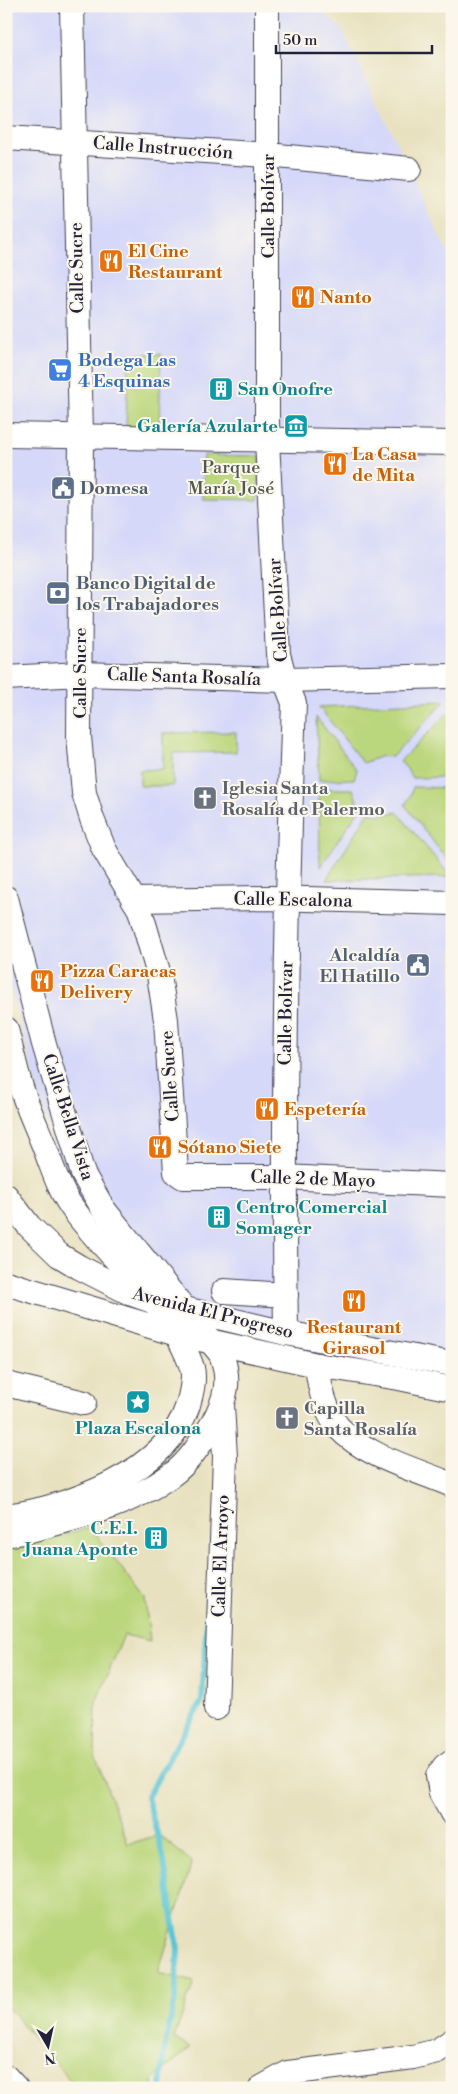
<svg xmlns="http://www.w3.org/2000/svg" width="458" height="2094" font-family="'Libre Bodoni',serif">
	<style>
		.built { fill: #d5d8f9 }
		.green { fill: #bbd77d; stroke: #6e7c5c }
		.lines { fill: none; stroke-linecap: round; stroke-linejoin: round }
		.stream { stroke: #59c4d4; stroke-width: 6 }
		.minor-casing { stroke: #403f4f; stroke-width: 26 }
		.minor { stroke: #fff; stroke-width: 24 }
		.labels { text-anchor: middle; dominant-baseline: central; stroke-width: 4; stroke-linejoin: round; paint-order: stroke }
		.street-label { font-size: 18px; fill: #22223b; stroke: #fbf7ec }
		.food-label { font-size: 18px; font-weight: bold; fill: #c56008; stroke: #fbf7ec; text-anchor: start }
		.shop-label { font-size: 18px; font-weight: bold; fill: #366cbe; stroke: #fbf7ec; text-anchor: start }
		.culture-label { font-size: 18px; font-weight: bold; fill: #0d838f; stroke: #fbf7ec; text-anchor: start }
		.park-label { font-size: 18px; fill: #50584f; stroke: #fbf7ec }
		.service-label { font-size: 18px; font-weight: bold; fill: #4e5e75; stroke: #fbf7ec; text-anchor: start }
		.worship-label { font-size: 18px; font-weight: bold; fill: #5b616d; stroke: #fbf7ec; text-anchor: start }
	</style>
	<rect width="100%" height="100%" fill="#fbf7ec"/>
	<filter id="ink" filterUnits="userSpaceOnUse"><feTurbulence type="fractalNoise" baseFrequency=".02" numOctaves="2"/><feDisplacementMap in="SourceGraphic" scale="10" xChannelSelector="R" yChannelSelector="G"/><feConvolveMatrix kernelMatrix="1 2 1 2 8 2 1 2 1" color-interpolation-filters="sRGB"/></filter>
	<filter id="wash" filterUnits="userSpaceOnUse"><feTurbulence type="fractalNoise" baseFrequency=".0096" numOctaves="4" result="noise"/><feDisplacementMap in="SourceGraphic" scale="20" xChannelSelector="R" yChannelSelector="G"/><feGaussianBlur stdDeviation="1.12" result="paint"/><feColorMatrix in="noise" values="0 0 0 0 0 0 0 0 0 0 0 0 0 0 0 0 0 1.4 0 .05"/><feComposite in="paint" operator="in"/></filter>
	<g filter="url(#wash)">
		<rect width="100%" height="100%" fill="#e8e1bf"/>
		<path class="built" d="M 6,6 L 313,6 L 341,28 L 403,156 L 441,240 L 452,257 L 452,1356 L 208,1315 L 90,1221 L 55,1151 L 6,972 Z"/>
		<g class="green">
			<path d="M 128,354 L 161,354 L 159,432 L 126,431 Z"/>
			<path d="M 204,455 L 260,456 L 258,500 L 203,499 Z"/>
			<path d="M 445,701 L 392,757 L 382,756 L 363,763 L 319,707 Z"/>
			<path d="M 452,709 L 452,777 L 412,778 L 407,769 L 400,761 Z"/>
			<path d="M 316,717 L 357,770 L 354,779 L 319,780 Z"/>
			<path d="M 236,732 L 236,752 L 173,753 L 173,786 L 140,786 L 140,770 L 163,769 L 163,733 Z"/>
			<path d="M 413,787 L 452,788 L 452,866 L 405,805 L 410,797 Z"/>
			<path d="M 319,789 L 353,789 L 356,798 L 361,807 L 320,867 Z"/>
			<path d="M 369,812 L 379,815 L 397,812 L 451,877 L 326,880 Z"/>
			<path d="M 91,1528 L 145,1599 L 150,1641 L 124,1635 L 96,1702 L 95,1755 L 128,1844 L 159,1835 L 192,1862 L 158,1973 L 194,1982 L 174,2038 L 190,2048 L 153,2079 L 153,2088 L 77,2088 L 6,2006 L 6,1546 Z"/>
		</g>
		<g class="lines">
			<path class="stream" d="M 161,2088 L 164,2050 L 175,1999 L 178,1949 L 163,1856 L 147,1797 L 202,1701 L 208,1599"/>
		</g>
	</g>
	<g filter="url(#ink)">
		<g class="lines">
			<defs>
				<g id="minor">
					<path d="M 72,6 L 81,436 L 79,736 L 84,793 L 92,819 L 104,849 L 140,910 L 159,975 L 166,1020 L 176,1172 L 183,1177 L 284,1177 L 452,1185"/>
					<path d="M 267,6 L 267,440 L 278,654 L 285,680 L 294,703 C 286,913 283,1123 286,1333"/>
					<path d="M 6,138 L 268,155 L 409,169"/>
					<path d="M 6,435 L 452,443"/>
					<path d="M 6,678 L 80,674 L 285,680 L 452,676"/>
					<path d="M 6,898 L 44,1044 L 83,1174 L 104,1210 L 221,1354 C 231,1380 226,1399 213,1423 C 201,1443 189,1463 170,1476 C 127,1507 73,1519 23,1532 L 6,1535"/>
					<path d="M 134,900 L 270,898 L 452,903"/>
					<path d="M 6,1029 C 11,1048 15,1068 21,1087 C 28,1109 38,1130 46,1151 C 53,1169 59,1189 71,1206 C 102,1251 149,1286 177,1334 C 182,1344 189,1357 192,1368 C 195,1380 191,1394 188,1405 C 167,1472 69,1508 6,1516"/>
					<path d="M 6,1196 L 29,1226 L 59,1255 L 79,1267 L 132,1294 L 155,1302 L 286,1333 L 452,1364"/>
					<path d="M 6,1283 L 177,1334 L 317,1365 L 399,1378 L 452,1389"/>
					<path d="M 224,1291 L 286,1295"/>
					<path d="M 317,1365 C 319,1385 325,1411 338,1427 C 364,1456 417,1470 452,1485"/>
					<path d="M 6,1384 L 84,1403"/>
					<path d="M 216,1708 L 225,1457 L 222,1405"/>
					<path d="M 452,1761 L 445,1766 L 438,1776 L 441,1793 L 452,1813"/>
					<path d="M 6,2077 L 16,2088"/>
					<path d="M 261,2088 L 288,2073 L 413,2057 L 437,2051 L 452,2041"/>
				</g>
			</defs>
			<use href="#minor" class="minor-casing"/>
			<use href="#minor" class="minor"/>
		</g>
	</g>
	<defs>
		<symbol id="restaurant-square" viewBox="-11 -11 22 22"><rect x="-9" y="-9" width="18" height="18" rx="4" fill="#e8710a" stroke="#fbf7ec"/><path d="M-5-6h1v4h1v-4h1v4h1v-4h1v5L-1.5 .5V6h-2V.5L-5-1ZM5-6V6H3V1.5H1.5Q1.5-4 5-6Z" fill="#fff"/></symbol>
		<symbol id="supermarket-square" viewBox="-11 -11 22 22"><rect x="-9" y="-9" width="18" height="18" rx="4" fill="#3f7fe0" stroke="#fbf7ec"/><path d="M-6-5.5h2.5l.6 2H6L4.5 2H-2.5L-4.4-4H-6ZM-1.5 3.2a1.3 1.3 0 1 0 .1 0ZM3 3.2a1.3 1.3 0 1 0 .1 0Z" fill="#fff"/></symbol>
		<symbol id="building-square" viewBox="-11 -11 22 22"><rect x="-9" y="-9" width="18" height="18" rx="4" fill="#0f9aa8" stroke="#fbf7ec"/><path d="M-4-6H4V6H1V3H-1V6H-4ZM-2.5-4.3h1.7v1.8h-1.7ZM.8-4.3h1.7v1.8H.8ZM-2.5-1h1.7V.8h-1.7ZM.8-1h1.7V.8H.8Z" fill="#fff"/></symbol>
		<symbol id="museum-square" viewBox="-11 -11 22 22"><rect x="-9" y="-9" width="18" height="18" rx="4" fill="#0f9aa8" stroke="#fbf7ec"/><path d="M0-6L6-3V-2H-6V-3ZM-5-1h2V3h-2ZM-1-1h2V3h-2ZM3-1h2V3H3ZM-6 4H6V6H-6Z" fill="#fff"/></symbol>
		<symbol id="civic-square" viewBox="-11 -11 22 22"><rect x="-9" y="-9" width="18" height="18" rx="4" fill="#5c6f8a" stroke="#fbf7ec"/><path d="M-.6-6.5H3V-4.5H.6V-3L4-1V1h2V6H-6V1h2V-1L-.6-3ZM-1.2 2.5V6h2.4V2.5Z" fill="#fff"/></symbol>
		<symbol id="bank-square" viewBox="-11 -11 22 22"><rect x="-9" y="-9" width="18" height="18" rx="4" fill="#5c6f8a" stroke="#fbf7ec"/><path d="M-6-4H6V4H-6ZM0-2.3a2.3 2.3 0 1 0 0 4.6a2.3 2.3 0 1 0 0-4.6Z" fill="#fff"/></symbol>
		<symbol id="church-square" viewBox="-11 -11 22 22"><rect x="-9" y="-9" width="18" height="18" rx="4" fill="#6b7280" stroke="#fbf7ec"/><path d="M-1.2-6h2.4v3.5h3.3v2.4h-3.3V6h-2.4V-.1h-3.3v-2.4h3.3Z" fill="#fff"/></symbol>
		<symbol id="sight-square" viewBox="-11 -11 22 22"><rect x="-9" y="-9" width="18" height="18" rx="4" fill="#0f9aa8" stroke="#fbf7ec"/><path d="M0-6L1.8-2.2L6-1.7L2.9 1.2L3.7 5.4L0 3.3L-3.7 5.4L-2.9 1.2L-6-1.7L-1.8-2.2Z" fill="#fff"/></symbol>
	</defs>
	<g fill-rule="evenodd">
		<use href="#restaurant-square" x="97" y="247" width="28" height="28"/>
		<use href="#restaurant-square" x="289" y="283" width="28" height="28"/>
		<use href="#supermarket-square" x="46" y="356" width="28" height="28"/>
		<use href="#building-square" x="207" y="375" width="28" height="28"/>
		<use href="#museum-square" x="282" y="412" width="28" height="28"/>
		<use href="#restaurant-square" x="321" y="450" width="28" height="28"/>
		<use href="#civic-square" x="49" y="474" width="28" height="28"/>
		<use href="#bank-square" x="44" y="579" width="28" height="28"/>
		<use href="#church-square" x="191" y="784" width="28" height="28"/>
		<use href="#civic-square" x="404" y="951" width="28" height="28"/>
		<use href="#restaurant-square" x="28" y="967" width="28" height="28"/>
		<use href="#restaurant-square" x="253" y="1095" width="28" height="28"/>
		<use href="#restaurant-square" x="146" y="1133" width="28" height="28"/>
		<use href="#building-square" x="205" y="1203" width="28" height="28"/>
		<use href="#restaurant-square" x="340" y="1287" width="28" height="28"/>
		<use href="#sight-square" x="124" y="1388" width="28" height="28"/>
		<use href="#church-square" x="273" y="1404" width="28" height="28"/>
		<use href="#building-square" x="142" y="1524" width="28" height="28"/>
	</g>
	<g class="labels">
		<g class="street-label">
			<text transform="translate(163 148) rotate(4)">Calle Instrucción</text>
			<text transform="translate(268 206) rotate(-90)">Calle Bolívar</text>
			<text transform="translate(77 268) rotate(-91)">Calle Sucre</text>
			<text transform="translate(278 610) rotate(-94)">Calle Bolívar</text>
			<text transform="translate(80 673) rotate(-90)">Calle Sucre</text>
			<text transform="translate(184 677) rotate(2)">Calle Santa Rosalía</text>
			<text transform="translate(293 900) rotate(1)">Calle Escalona</text>
			<text transform="translate(286 1013) rotate(-89)">Calle Bolívar</text>
			<text transform="translate(170 1076) rotate(-94)">Calle Sucre</text>
			<text transform="translate(68 1117) rotate(72)">Calle Bella Vista</text>
			<text transform="translate(313 1179) rotate(2)">Calle 2 de Mayo</text>
			<text transform="translate(213 1313) rotate(14)">Avenida El Progreso</text>
			<text transform="translate(221 1556) rotate(-88)">Calle El Arroyo</text>
		</g>
		<g class="food-label">
			<text x="128" y="251">El Cine<tspan x="128" dy="21">Restaurant</tspan></text>
			<text x="320" y="297">Nanto</text>
			<text x="352" y="454">La Casa<tspan x="352" dy="21">de Mita</tspan></text>
			<text x="60" y="971">Pizza Caracas<tspan x="60" dy="21">Delivery</tspan></text>
			<text x="284" y="1109">Espetería</text>
			<text x="178" y="1147">Sótano Siete</text>
			<text x="354" y="1327" text-anchor="middle">Restaurant<tspan x="354" dy="21">Girasol</tspan></text>
		</g>
		<g class="shop-label">
			<text x="78" y="360">Bodega Las<tspan x="78" dy="21">4 Esquinas</tspan></text>
		</g>
		<g class="culture-label">
			<text x="238" y="389">San Onofre</text>
			<text x="278" y="426" text-anchor="end">Galería Azularte</text>
			<text x="236" y="1207">Centro Comercial<tspan x="236" dy="21">Somager</tspan></text>
			<text x="138" y="1428" text-anchor="middle">Plaza Escalona</text>
			<text x="138" y="1528" text-anchor="end">C.E.I.<tspan x="138" dy="21">Juana Aponte</tspan></text>
		</g>
		<g class="park-label">
			<text x="231" y="467">Parque<tspan x="231" dy="21">María José</tspan></text>
		</g>
		<g class="service-label">
			<text x="80" y="488">Domesa</text>
			<text x="76" y="583">Banco Digital de<tspan x="76" dy="21">los Trabajadores</tspan></text>
			<text x="400" y="955" text-anchor="end">Alcaldía<tspan x="400" dy="21">El Hatillo</tspan></text>
		</g>
		<g class="worship-label">
			<text x="222" y="788">Iglesia Santa<tspan x="222" dy="21">Rosalía de Palermo</tspan></text>
			<text x="304" y="1408">Capilla<tspan x="304" dy="21">Santa Rosalía</tspan></text>
		</g>
	</g>
	<rect width="458" height="2094" fill="none" stroke="#fbf7ec" stroke-width="25"/>
	<g transform="translate(48 2046) rotate(171)" stroke="#fbf7ec" stroke-width="4" paint-order="stroke">
	<path d="M0-4L9 19L0 12L-9 19Z" fill="#22223b"/>
	<text y="-8" font-size="14" font-weight="bold" text-anchor="middle" fill="#22223b">N</text>
	</g>
	<path d="M276 45v8h156v-8" fill="none" stroke="#22223b" stroke-width="2.5"/>
	<text x="283" y="45" font-size="15" fill="#22223b" stroke="#fbf7ec" stroke-width="4" paint-order="stroke">50 m</text>
</svg>
